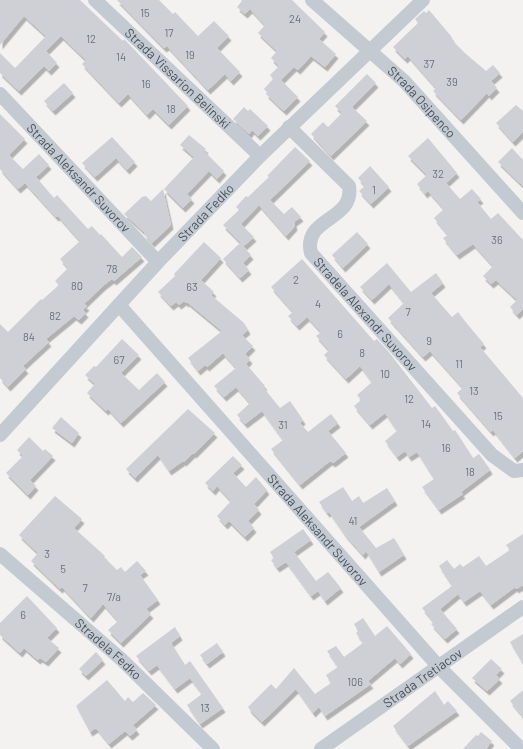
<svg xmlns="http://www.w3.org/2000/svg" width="523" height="749" font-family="Barlow,sans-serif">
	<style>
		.building { fill: #ced0d5; filter: url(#shadow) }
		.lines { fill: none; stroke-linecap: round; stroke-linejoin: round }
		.minor { stroke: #c3cad1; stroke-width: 14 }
		.labels { text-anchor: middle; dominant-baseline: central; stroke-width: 3.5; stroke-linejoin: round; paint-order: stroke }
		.number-label { font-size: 11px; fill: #6b727b }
		.street-label { font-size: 13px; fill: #4a525d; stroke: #fff }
	</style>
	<defs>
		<filter id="shadow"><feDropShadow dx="2.5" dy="4.5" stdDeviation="0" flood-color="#0004"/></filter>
	</defs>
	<rect width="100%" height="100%" fill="#f3f2f1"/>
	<g class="building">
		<path d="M 0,0 L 80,0 L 123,41 L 124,39 L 129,44 L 188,106 L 169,125 L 153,109 L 147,115 L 128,94 L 119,103 L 82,64 L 86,60 L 61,36 L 46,51 L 57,63 L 49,71 L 44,66 L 19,91 L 0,73 L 0,53 L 15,68 L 46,36 L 24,16 L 0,45 Z"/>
		<path d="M 117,0 L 159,0 L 173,14 L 175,12 L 198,36 L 214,21 L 229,36 L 217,48 L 240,72 L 231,81 L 225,74 L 208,90 L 167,46 L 164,48 Z"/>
		<path d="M 241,0 L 292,0 L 325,32 L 319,39 L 336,54 L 325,67 L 311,56 L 298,70 L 294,67 L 281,80 L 298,97 L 284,111 L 266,94 L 267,92 L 264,89 L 273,79 L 270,75 L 279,66 L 271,58 L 277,51 L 258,33 L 265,25 L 250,9 L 245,14 L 237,7 L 242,1 Z"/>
		<path d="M 429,10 L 451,36 L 453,41 L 466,54 L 486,71 L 493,65 L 500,73 L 491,81 L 497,88 L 489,96 L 487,93 L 461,120 L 433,91 L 436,88 L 408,56 L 405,59 L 393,47 L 418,23 L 415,19 L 424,11 L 426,13 Z"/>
		<path d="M 367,74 L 376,83 L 352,107 L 367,121 L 331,156 L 311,134 L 323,122 L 328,127 L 342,113 L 335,106 Z"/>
		<path d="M 64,83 L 73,93 L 53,111 L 44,101 Z"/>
		<path d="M 516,105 L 523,111 L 523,132 L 513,142 L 496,123 Z"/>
		<path d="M 244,107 L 248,111 L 250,109 L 268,126 L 258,136 L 252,130 L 249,134 L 233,119 Z"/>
		<path d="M 0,114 L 25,139 L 9,155 L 23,169 L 39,154 L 49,165 L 36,177 L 54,198 L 57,195 L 88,229 L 92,226 L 100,235 L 101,234 L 122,257 L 132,247 L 142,257 L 114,281 L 112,279 L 104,285 L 84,304 L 87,306 L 83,310 L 86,313 L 79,320 L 74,316 L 46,339 L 49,342 L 23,366 L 26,369 L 8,387 L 0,378 L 0,324 L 8,332 L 41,299 L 42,300 L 59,285 L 55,281 L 68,268 L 60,259 L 80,241 L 58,216 L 56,217 L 25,183 L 18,189 L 0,169 Z"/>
		<path d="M 189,135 L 206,149 L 204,151 L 224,171 L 217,179 L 209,171 L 187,194 L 192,199 L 183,208 L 164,189 L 194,157 L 180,145 Z"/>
		<path d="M 112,137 L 135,162 L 127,170 L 116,158 L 95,177 L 82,163 Z"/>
		<path d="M 428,138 L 457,173 L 446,183 L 460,199 L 472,189 L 481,199 L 477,202 L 491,219 L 498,213 L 523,240 L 523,309 L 517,315 L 510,307 L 517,300 L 496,280 L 491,284 L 483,276 L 493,266 L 473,244 L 457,255 L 443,238 L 448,235 L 434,218 L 444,209 L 428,191 L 425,194 L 417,184 L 427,175 L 408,156 Z"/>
		<path d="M 295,147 L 310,161 L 270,200 L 284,214 L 292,207 L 301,217 L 294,222 L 295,226 L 286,236 L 259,205 L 241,224 L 254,237 L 244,246 L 223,225 L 239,210 L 236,207 L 246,196 L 248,197 L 269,177 L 267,176 Z"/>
		<path d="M 512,148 L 523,160 L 523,186 L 498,162 Z"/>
		<path d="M 370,166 L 389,187 L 371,204 L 359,191 L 365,186 L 358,178 Z"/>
		<path d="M 163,189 L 171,225 L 152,243 L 144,234 L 145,233 L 124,214 L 142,197 L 146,196 L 151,201 Z"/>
		<path d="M 357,232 L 368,244 L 343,268 L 332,255 Z"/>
		<path d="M 204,242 L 221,258 L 201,280 L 214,292 L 211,295 L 244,323 L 248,330 L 242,335 L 253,346 L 245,354 L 250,359 L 246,364 L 265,386 L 263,387 L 280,408 L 290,401 L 303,420 L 300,423 L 308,432 L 331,414 L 338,423 L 328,431 L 346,453 L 333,463 L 330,461 L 300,485 L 271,449 L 283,440 L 262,411 L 245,424 L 237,415 L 250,403 L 236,387 L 224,397 L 214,386 L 236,368 L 223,353 L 207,367 L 205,365 L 198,371 L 188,358 L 222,331 L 187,302 L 186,303 L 184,301 L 179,305 L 176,302 L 171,306 L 158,292 L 175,276 L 174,274 Z"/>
		<path d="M 240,243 L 251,255 L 243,263 L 249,270 L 240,278 L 223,259 Z"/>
		<path d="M 302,259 L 374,341 L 377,339 L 388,351 L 432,408 L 435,406 L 453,431 L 455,430 L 473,458 L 479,454 L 489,468 L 490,470 L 461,492 L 463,494 L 439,510 L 422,487 L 434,479 L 417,452 L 409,457 L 405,451 L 397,457 L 385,441 L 397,431 L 385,413 L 370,425 L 354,406 L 361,400 L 357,395 L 372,382 L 360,366 L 346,379 L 324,355 L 329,350 L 316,336 L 321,332 L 307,317 L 297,326 L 288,316 L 293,312 L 271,287 Z"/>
		<path d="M 387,263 L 411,292 L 436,273 L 443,283 L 431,293 L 452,317 L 458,312 L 464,320 L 484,344 L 480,347 L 523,398 L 523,451 L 515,458 L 493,430 L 491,432 L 457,393 L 463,388 L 430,351 L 423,357 L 388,318 L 404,303 L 389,284 L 372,300 L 360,287 Z"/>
		<path d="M 122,339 L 139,355 L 121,373 L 139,390 L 157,373 L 165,382 L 121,423 L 108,409 L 106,411 L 87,393 L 95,384 L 85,375 L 94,366 L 96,367 Z"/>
		<path d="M 188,409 L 215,433 L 194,454 L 193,453 L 184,462 L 183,461 L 169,471 L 158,455 L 135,478 L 126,469 Z"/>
		<path d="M 61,417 L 79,433 L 72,443 L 52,428 Z"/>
		<path d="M 29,437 L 43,451 L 45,449 L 53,456 L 30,480 L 36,486 L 28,495 L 6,473 L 23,456 L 17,450 Z"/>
		<path d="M 233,456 L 242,465 L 233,473 L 246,487 L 256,477 L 267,490 L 254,504 L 259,510 L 248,521 L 254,528 L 245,537 L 229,521 L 225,525 L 217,516 L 231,501 L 217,486 L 213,491 L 205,483 Z"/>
		<path d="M 343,487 L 352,501 L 359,496 L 363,503 L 387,488 L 395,501 L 359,527 L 376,548 L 394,538 L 404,555 L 379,572 L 366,551 L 363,555 L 345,535 L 329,512 L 327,513 L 319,502 Z"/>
		<path d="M 55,496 L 82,519 L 74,528 L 105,556 L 104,557 L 117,570 L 121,567 L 125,572 L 137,561 L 146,571 L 140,575 L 158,600 L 146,609 L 151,614 L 121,643 L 108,630 L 118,621 L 103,604 L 91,618 L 62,587 L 60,589 L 31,561 L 38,553 L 19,535 Z"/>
		<path d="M 303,529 L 311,540 L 294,552 L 316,581 L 328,572 L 341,588 L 325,601 L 318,591 L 311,596 L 286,562 L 277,568 L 271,560 L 274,558 L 270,552 Z"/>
		<path d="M 523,534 L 523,585 L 516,589 L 515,587 L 491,605 L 480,591 L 464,602 L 458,594 L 440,609 L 457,629 L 445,639 L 431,624 L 434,622 L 422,608 L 452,586 L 439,566 L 447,560 L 454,569 L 460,564 L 463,567 L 479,556 L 486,566 L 510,550 L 506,545 Z"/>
		<path d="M 27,596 L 57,628 L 47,638 L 59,648 L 46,662 L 40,658 L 38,660 L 24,648 L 20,653 L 0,635 L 0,623 Z"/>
		<path d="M 363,618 L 375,636 L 387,626 L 411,654 L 400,664 L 395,658 L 368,681 L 371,684 L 325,716 L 319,707 L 313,713 L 296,689 L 262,722 L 250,710 L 248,707 L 271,684 L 276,689 L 294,668 L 315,694 L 331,683 L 326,675 L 338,667 L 327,651 L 336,646 L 344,657 L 363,643 L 356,633 L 358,631 L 354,624 Z"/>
		<path d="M 175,627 L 180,636 L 171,643 L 185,665 L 190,661 L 223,708 L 200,724 L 187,705 L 202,694 L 190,678 L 175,689 L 157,665 L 149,671 L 136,656 Z"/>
		<path d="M 523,634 L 523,664 L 510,642 Z"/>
		<path d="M 217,643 L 223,652 L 207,664 L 200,655 Z"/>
		<path d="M 96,652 L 103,660 L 86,676 L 79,669 Z"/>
		<path d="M 491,659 L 502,669 L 496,675 L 500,679 L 487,691 L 472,678 Z"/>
		<path d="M 107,680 L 125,701 L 128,697 L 133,702 L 143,693 L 156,705 L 133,725 L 137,730 L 130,736 L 125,731 L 109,744 L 96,728 L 90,732 L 76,706 Z"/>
		<path d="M 523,690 L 523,717 L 510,701 Z"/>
		<path d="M 435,691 L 444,705 L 448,701 L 457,711 L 408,746 L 393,726 Z"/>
		<path d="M 481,732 L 492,741 L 486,749 L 463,749 L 476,735 L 478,736 Z"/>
	</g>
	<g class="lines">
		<g class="minor">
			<path id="s1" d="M 95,0 L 260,156"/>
			<path id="s2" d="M 312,0 L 404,81 L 523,213"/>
			<path id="s3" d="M 0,94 L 158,262"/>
			<path id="s4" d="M 289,127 L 349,186 C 355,221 302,217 311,253 L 492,455 L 514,471 L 523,470"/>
			<path id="s5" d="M 119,305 L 439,667 L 521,749"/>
			<path id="s6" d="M 0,435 L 158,262 L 260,156 L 423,0"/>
			<path id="s7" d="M 0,554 L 121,659 L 213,749"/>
			<path id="s8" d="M 321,749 L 523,607"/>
		</g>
	</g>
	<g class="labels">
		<g class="number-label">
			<text x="145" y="12">15</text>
			<text x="295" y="18">24</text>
			<text x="169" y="32">17</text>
			<text x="91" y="38">12</text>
			<text x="190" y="54">19</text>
			<text x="121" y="56">14</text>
			<text x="429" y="63">37</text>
			<text x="452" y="81">39</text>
			<text x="146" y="83">16</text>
			<text x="171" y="108">18</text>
			<text x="438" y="173">32</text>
			<text x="374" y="189">1</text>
			<text x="497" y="239">36</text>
			<text x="112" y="268">78</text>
			<text x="296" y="279">2</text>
			<text x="77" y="285">80</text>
			<text x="192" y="286">63</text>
			<text x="318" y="303">4</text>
			<text x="408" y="311">7</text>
			<text x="55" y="315">82</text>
			<text x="340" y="333">6</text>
			<text x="29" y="336">84</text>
			<text x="429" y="340">9</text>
			<text x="362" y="352">8</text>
			<text x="119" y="359">67</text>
			<text x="459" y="363">11</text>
			<text x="385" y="373">10</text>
			<text x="474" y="390">13</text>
			<text x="409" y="398">12</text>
			<text x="498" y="415">15</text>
			<text x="426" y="423">14</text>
			<text x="283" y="424">31</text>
			<text x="446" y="447">16</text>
			<text x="470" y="471">18</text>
			<text x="353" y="520">41</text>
			<text x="47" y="553">3</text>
			<text x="63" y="568">5</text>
			<text x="85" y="587">7</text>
			<text x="114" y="596">7/a</text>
			<text x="23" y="614">6</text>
			<text x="355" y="681">106</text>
			<text x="205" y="707">13</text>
		</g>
		<g class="street-label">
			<text stroke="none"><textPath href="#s1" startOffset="114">Strada Vissarion Belinski</textPath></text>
			<text stroke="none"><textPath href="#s2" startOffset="150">Strada Osipenco</textPath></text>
			<text stroke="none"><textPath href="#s3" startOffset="115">Strada Aleksandr Suvorov</textPath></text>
			<text stroke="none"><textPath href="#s6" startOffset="303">Strada Fedko</textPath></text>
			<text stroke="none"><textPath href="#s4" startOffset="249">Stradela Alexandr Suvorov</textPath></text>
			<text stroke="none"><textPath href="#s5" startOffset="300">Strada Aleksandr Suvorov</textPath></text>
			<text stroke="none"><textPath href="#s7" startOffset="144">Stradela Fedko</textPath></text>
			<text stroke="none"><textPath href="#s8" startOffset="124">Strada Tretiacov</textPath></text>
		</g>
	</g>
</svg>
